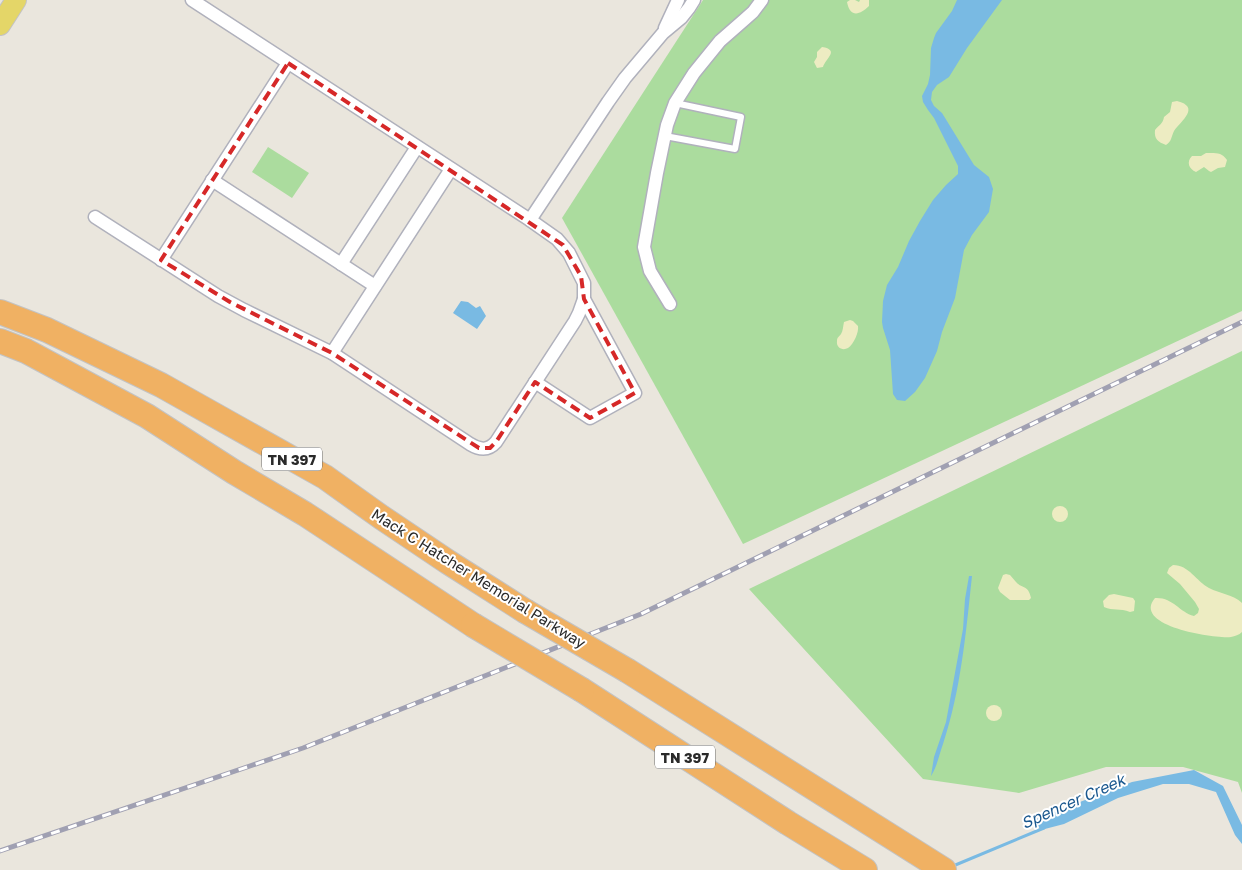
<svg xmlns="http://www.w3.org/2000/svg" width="1242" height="870" font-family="'Golos Text',sans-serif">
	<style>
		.green { fill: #abdc9e }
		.sand { fill: #edecc2 }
		.water { fill: #79bae3 }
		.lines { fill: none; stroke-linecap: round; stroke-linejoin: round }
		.stream { stroke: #79bae3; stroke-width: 3 }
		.lane-casing { stroke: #b0b1bc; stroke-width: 9 }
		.street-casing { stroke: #b0b1bc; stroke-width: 15 }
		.primary-casing { stroke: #c3c3c3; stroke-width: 22 }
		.highway-casing { stroke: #c3c3c3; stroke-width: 26 }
		.lane { stroke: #fff; stroke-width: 6 }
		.street { stroke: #fff; stroke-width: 12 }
		.primary { stroke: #e4d668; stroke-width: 20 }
		.highway { stroke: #f0b163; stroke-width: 24 }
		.rail-casing { stroke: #a0a0b2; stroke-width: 5 }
		.rail { stroke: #fff; stroke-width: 3; stroke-dasharray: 9; stroke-linecap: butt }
		.highway-bridge-casing { stroke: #c3c3c3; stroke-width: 26; stroke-linecap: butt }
		.highway-bridge { stroke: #f0b163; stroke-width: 24 }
		.marked { fill: none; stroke: #d62828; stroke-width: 4; stroke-dasharray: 10 6; stroke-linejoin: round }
		.labels { text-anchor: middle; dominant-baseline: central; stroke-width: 4; stroke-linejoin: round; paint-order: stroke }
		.shield { fill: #fff; stroke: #6a6a6a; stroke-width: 1 }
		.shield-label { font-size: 14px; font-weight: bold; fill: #2a2a2a }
		.street-label { font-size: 15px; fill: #2a2a2a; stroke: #fff }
		.water-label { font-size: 16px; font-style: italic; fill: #19578e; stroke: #fff }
	</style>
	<rect width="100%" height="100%" fill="#eae6dd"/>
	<g class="green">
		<path d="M 703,0 L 1242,0 L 1242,311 L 743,544 L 562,218 Z"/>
		<path d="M 268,147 L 309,173 L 292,198 L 252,172 Z"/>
		<path d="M 1242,351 L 1242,793 L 1238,782 L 1183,767 L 1106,767 L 1019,793 L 923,779 L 749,589 Z"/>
	</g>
	<g class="sand">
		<path d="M 850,0 L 855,0 L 859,2 L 860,0 L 869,0 L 869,6 C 860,15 850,18 847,2 Z"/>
		<path d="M 822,47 C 840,50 826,58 823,67 L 817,68 L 814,62 L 817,57 L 817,52 Z"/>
		<path d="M 1177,101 C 1201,107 1181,121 1174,131 C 1171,137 1172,141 1166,145 C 1158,142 1154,139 1155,130 C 1159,125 1163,124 1164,117 L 1170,112 L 1172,102 Z"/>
		<path d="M 1206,153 C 1215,153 1222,152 1227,160 L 1225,167 L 1218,168 L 1211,172 L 1209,171 L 1204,167 L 1196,172 C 1189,169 1186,162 1192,156 L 1201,156 Z"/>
		<path d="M 850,320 L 853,321 L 858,326 C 859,332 854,344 848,348 C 843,351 836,348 837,341 C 837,337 839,337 841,334 C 843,331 843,326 844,322 Z"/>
		<circle cx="1060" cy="514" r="8"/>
		<path d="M 1173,565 C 1189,565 1196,581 1209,588 C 1220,594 1233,594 1242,603 L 1242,632 C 1239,635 1235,636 1231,637 C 1215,639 1131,626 1155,598 C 1173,597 1179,612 1194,616 L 1198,613 L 1199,609 L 1195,602 L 1180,584 L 1167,573 L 1169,568 Z"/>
		<path d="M 1006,574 L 1010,575 C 1012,577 1014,580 1016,582 C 1022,589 1028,584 1031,598 L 1029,600 L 1010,600 L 1000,592 L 998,588 L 1003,575 Z"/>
		<path d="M 1114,594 L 1133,598 L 1135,601 L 1134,611 L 1130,612 C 1120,608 1113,611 1104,607 L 1103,601 L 1109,595 Z"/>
		<circle cx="994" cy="713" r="8"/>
	</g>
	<g class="water">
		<path d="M 957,0 L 1002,0 L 967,48 L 949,77 L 937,85 L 932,92 L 931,100 L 934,106 L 942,113 L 974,165 L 989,177 L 993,189 L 989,212 L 972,235 L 964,250 L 955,298 L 942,332 L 937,351 L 925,378 L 915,392 L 905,401 L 897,400 L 893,394 L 890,350 L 883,328 L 882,322 L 883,301 L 887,285 L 898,267 L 909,241 L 920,221 L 933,200 L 946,185 L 958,174 L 958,166 L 934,118 L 928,110 L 923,102 L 922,96 L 928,84 L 930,75 L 931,48 L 934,38 L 936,33 L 952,11 Z"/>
		<path d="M 461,301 L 468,302 L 476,308 L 480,306 L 486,316 L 477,329 L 453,313 Z"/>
		<path d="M 969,576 L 972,576 C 966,632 961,690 943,744 C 939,755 937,767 931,776 L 934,757 L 946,722 L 963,629 L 965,599 Z"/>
		<path d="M 1194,770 L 1223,786 L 1242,825 L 1242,844 L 1235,835 L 1216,792 L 1189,784 L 1163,784 L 1118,798 L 1064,824 L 1041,830 L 1033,820 L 1132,782 Z"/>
	</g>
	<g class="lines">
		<path class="stream" d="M 953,866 L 1044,828"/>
		<defs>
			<path id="lane" d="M 665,136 L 735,149 L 741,117 L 675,103"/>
			<g id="street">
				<path d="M 192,0 L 530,220 L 608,102 L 625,78 L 663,33 L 681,18 L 689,8 L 694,0"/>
				<path d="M 665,28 L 678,0"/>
				<path d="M 212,180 L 375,286"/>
				<path d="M 95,217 L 218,296 L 244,310 L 332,353 L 470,444 C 480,450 488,451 496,442 L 575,321 L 579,313 L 584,299"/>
				<path d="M 530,220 L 557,239 L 569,253 L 584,283 L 584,299 L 635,393 L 590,418 L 535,382"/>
				<path d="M 161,260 L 288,63"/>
				<path d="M 341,264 L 417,147"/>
				<path d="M 670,304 L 650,271 L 644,247 L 657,173 L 667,125 L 675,103 L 694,73 L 720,41 L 744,20 L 753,12 L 762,0"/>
				<path d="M 332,353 L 451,169"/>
			</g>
			<path id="primary" d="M 0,25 L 16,0"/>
			<g id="highway">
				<path d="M 0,312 L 47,330 L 161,385 L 325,477 L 381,517 L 448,562 L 525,611"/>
				<path d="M 0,341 L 26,351 L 147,416 L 234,472 L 305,514 L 473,625"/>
				<path d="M 628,671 L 944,870"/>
				<path d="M 582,690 L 788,823 L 865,870"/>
			</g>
		</defs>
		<use href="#lane" class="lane-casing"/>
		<use href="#street" class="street-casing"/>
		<use href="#primary" class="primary-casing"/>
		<use href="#highway" class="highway-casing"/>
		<use href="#lane" class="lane"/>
		<use href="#street" class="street"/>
		<use href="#primary" class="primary"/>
		<use href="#highway" class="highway"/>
		<defs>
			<path id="rail" d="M 0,851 L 303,748 L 641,614 L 1242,322"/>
		</defs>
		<use href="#rail" class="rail-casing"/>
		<use href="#rail" class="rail"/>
		<defs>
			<g id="highway-bridge">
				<path d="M 525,611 L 628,671"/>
				<path d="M 473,625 L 582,690"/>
			</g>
		</defs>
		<use href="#highway-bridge" class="highway-bridge-casing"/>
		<use href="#highway-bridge" class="highway-bridge"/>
	</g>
	<path class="marked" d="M 288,63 L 563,245 L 581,276 L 584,299 L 635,393 L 590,418 L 535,382 L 496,442 L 490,448 L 479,448 L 332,353 L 230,302 L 161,260 Z"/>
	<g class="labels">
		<g class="shield">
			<rect x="262" y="447.5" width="60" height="23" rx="4"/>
			<rect x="655" y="745.5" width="60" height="23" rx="4"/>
		</g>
		<g class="shield-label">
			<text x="292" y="459">TN 397</text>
			<text x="685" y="757">TN 397</text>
		</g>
		<g class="street-label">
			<text transform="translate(479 578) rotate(32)">Mack C Hatcher Memorial Parkway</text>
		</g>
		<g class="water-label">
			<text transform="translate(1073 801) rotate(-24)">Spencer Creek</text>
		</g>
	</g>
</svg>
